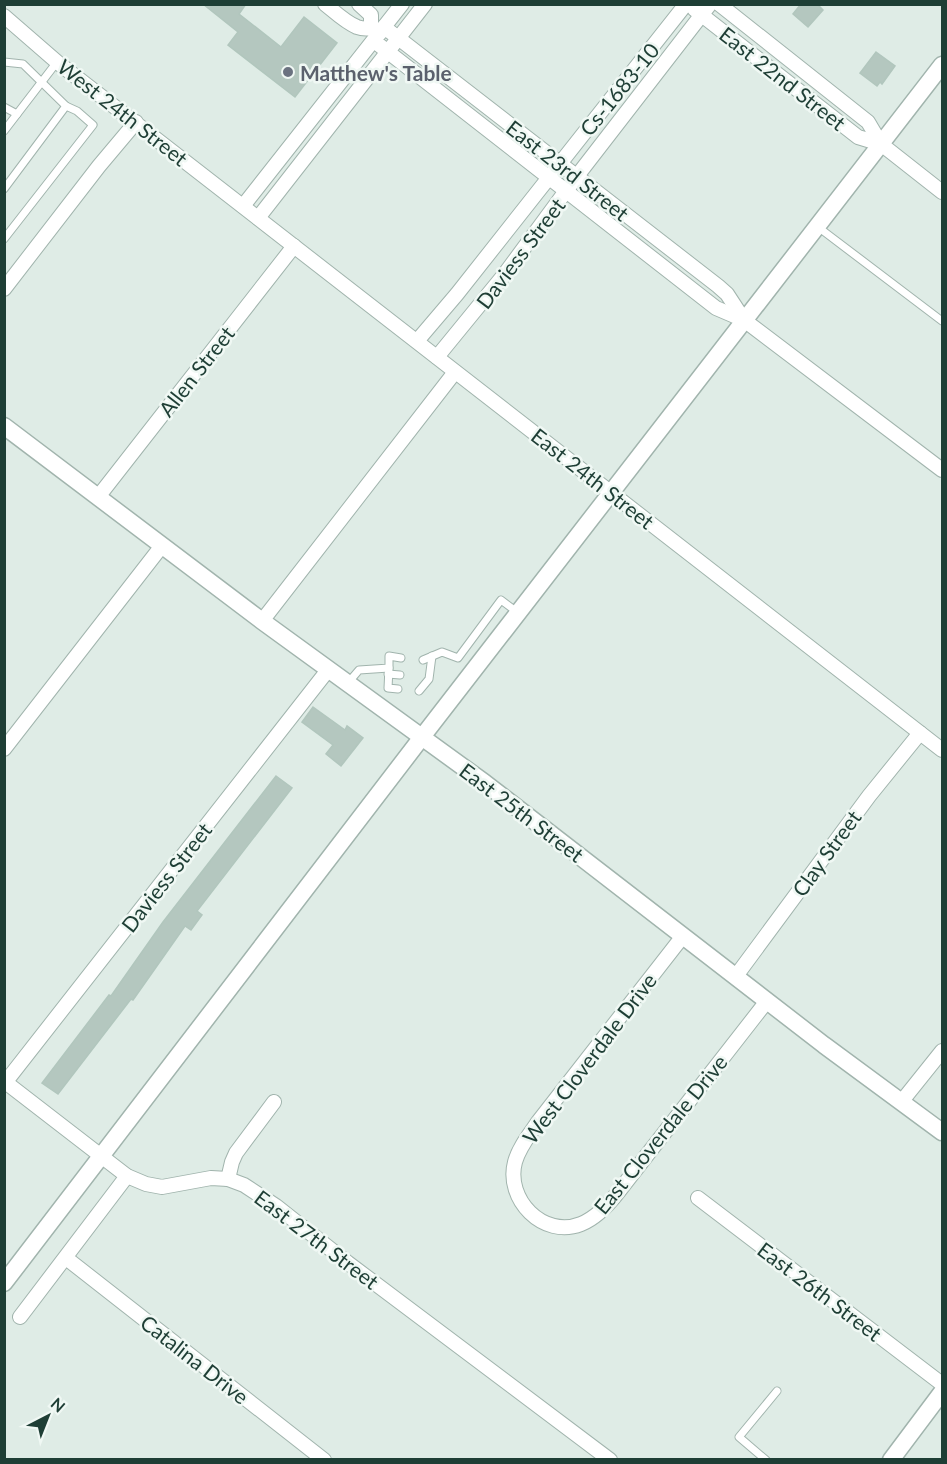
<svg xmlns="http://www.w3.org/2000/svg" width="947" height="1464" font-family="Lato,sans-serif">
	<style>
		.building { fill: #b4c7bf; stroke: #b1c6bd; stroke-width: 1.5 }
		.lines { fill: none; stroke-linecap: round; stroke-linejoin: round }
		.service-casing { stroke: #a1b4ad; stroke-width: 9 }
		.minor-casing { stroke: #a1b4ad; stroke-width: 16 }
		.tertiary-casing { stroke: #a1b4ad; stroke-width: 19 }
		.service { stroke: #fff; stroke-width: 7 }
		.minor { stroke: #fff; stroke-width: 14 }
		.tertiary { stroke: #fff; stroke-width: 16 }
		.worship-dot { fill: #6b7280; stroke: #f0f8f4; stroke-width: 2 }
		.labels { text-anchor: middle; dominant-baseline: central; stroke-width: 5; stroke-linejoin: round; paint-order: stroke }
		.worship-label { font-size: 21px; font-weight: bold; fill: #5b616d; stroke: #f0f8f4; text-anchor: start }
		.street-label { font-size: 21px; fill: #1e3e35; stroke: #f0f8f4 }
	</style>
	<rect width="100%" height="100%" fill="#dfece6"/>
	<g class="building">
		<path d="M 203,4 L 246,4 L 239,14 L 281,47 L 304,17 L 337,43 L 295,97 L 228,45 L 238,32 Z"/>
		<path d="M 801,4 L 817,4 L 823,10 L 808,27 L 793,14 Z"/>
		<path d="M 876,52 L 895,66 L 882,84 L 880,82 L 877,86 L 860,73 Z"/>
		<path d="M 313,707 L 345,730 L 347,726 L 363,738 L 341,766 L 326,754 L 333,745 L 302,722 Z"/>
		<path d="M 276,776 L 292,788 L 197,911 L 202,915 L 191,930 L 185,926 L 133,1000 L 131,999 L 58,1094 L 42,1083 L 109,995 L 111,996 L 163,922 Z"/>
	</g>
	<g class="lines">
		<defs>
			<g id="service">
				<path d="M 4,62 L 23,64 L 66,106"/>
				<path d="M 4,107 L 17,114"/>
				<path d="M 4,131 L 57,62"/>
				<path d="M 4,189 L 66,106 L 77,111 L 93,125 L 4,239"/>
				<path d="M 818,227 L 942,321"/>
				<path d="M 423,660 L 442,652 L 458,658 L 501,600 L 517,612"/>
				<path d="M 389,668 L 388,688 L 398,689"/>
				<path d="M 388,674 L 400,675"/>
				<path d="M 347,684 L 359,670 L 389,668 L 389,656 L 401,658"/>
				<path d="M 419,691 L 429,679 L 432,656"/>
				<path d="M 766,1460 L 739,1437 L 777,1391"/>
			</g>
			<g id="minor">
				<path d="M 325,4 C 335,12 345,22 357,27 C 368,31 368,25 380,33"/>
				<path d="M 359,4 L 371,15 L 371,27"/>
				<path d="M 719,4 L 868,122 L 881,144"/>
				<path d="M 694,9 L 858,137 L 881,144 L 942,192"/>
				<path d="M 4,16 L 57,62 L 942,750"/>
				<path d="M 384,27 L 718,286 L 727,294 L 744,320"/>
				<path d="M 374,41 L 716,308 L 744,320 L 942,470"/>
				<path d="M 243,206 L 402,4"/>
				<path d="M 258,218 L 425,4"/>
				<path d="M 4,289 L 99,166 L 136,122"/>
				<path d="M 417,341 L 457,294 L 686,4"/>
				<path d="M 437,357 L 504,275 L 577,176 L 710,4"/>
				<path d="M 98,497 L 294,246"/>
				<path d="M 262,621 L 455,372"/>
				<path d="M 4,749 L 161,547"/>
				<path d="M 683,936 L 538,1122 C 530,1134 519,1147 515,1162 C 505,1199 543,1239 581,1224 C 596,1218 609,1204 619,1191 L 767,1001"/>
				<path d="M 736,976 L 869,796 L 920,733"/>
				<path d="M 4,1081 L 127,1176 L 146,1184 L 162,1187 L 211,1178 L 228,1179 L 244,1185 L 276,1206 L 348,1263 L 610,1460"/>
				<path d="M 4,1084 L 328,670"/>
				<path d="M 902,1101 L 942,1051"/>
				<path d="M 228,1179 L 232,1162 L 236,1153 L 274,1102"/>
				<path d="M 698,1198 L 942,1384"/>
				<path d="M 66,1258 L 324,1460"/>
				<path d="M 20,1317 L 127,1176"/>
			</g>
			<g id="tertiary">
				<path d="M 4,426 L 262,621 L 485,783 L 824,1045 L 942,1132"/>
				<path d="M 4,1283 L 422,737 L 942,65"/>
				<path d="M 891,1460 L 942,1392"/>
			</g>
		</defs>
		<use href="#service" class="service-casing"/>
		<use href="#minor" class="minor-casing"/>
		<use href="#tertiary" class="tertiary-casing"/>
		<use href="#service" class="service"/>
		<use href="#minor" class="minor"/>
		<use href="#tertiary" class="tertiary"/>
	</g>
	<circle class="worship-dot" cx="288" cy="72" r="6"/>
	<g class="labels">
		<g class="worship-label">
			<text x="300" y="72">Matthew's Table</text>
		</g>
		<g class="street-label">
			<text transform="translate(783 78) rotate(38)">East 22nd Street</text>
			<text transform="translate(619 89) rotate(-51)">Cs-1683-10</text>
			<text transform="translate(123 112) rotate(38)">West 24th Street</text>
			<text transform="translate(568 170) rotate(38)">East 23rd Street</text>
			<text transform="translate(520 253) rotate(-53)">Daviess Street</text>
			<text transform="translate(196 371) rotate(-52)">Allen Street</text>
			<text transform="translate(593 478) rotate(38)">East 24th Street</text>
			<text transform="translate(522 812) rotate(37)">East 25th Street</text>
			<text transform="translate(826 853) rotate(-54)">Clay Street</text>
			<text transform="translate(166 877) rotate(-52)">Daviess Street</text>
			<text transform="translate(589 1058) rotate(-53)">West Cloverdale Drive</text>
			<text transform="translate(660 1134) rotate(-51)">East Cloverdale Drive</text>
			<text transform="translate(317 1239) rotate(37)">East 27th Street</text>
			<text transform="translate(820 1291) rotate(37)">East 26th Street</text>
			<text transform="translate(195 1359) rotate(38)">Catalina Drive</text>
		</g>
	</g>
	<rect width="947" height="1464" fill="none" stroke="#1e3e35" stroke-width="12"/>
	<g transform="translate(48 1416) rotate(42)" stroke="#f0f8f4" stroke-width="4.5" paint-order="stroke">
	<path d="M0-4.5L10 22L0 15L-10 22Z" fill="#1e3e35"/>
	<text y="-9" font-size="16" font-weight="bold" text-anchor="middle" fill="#1e3e35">N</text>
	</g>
</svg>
